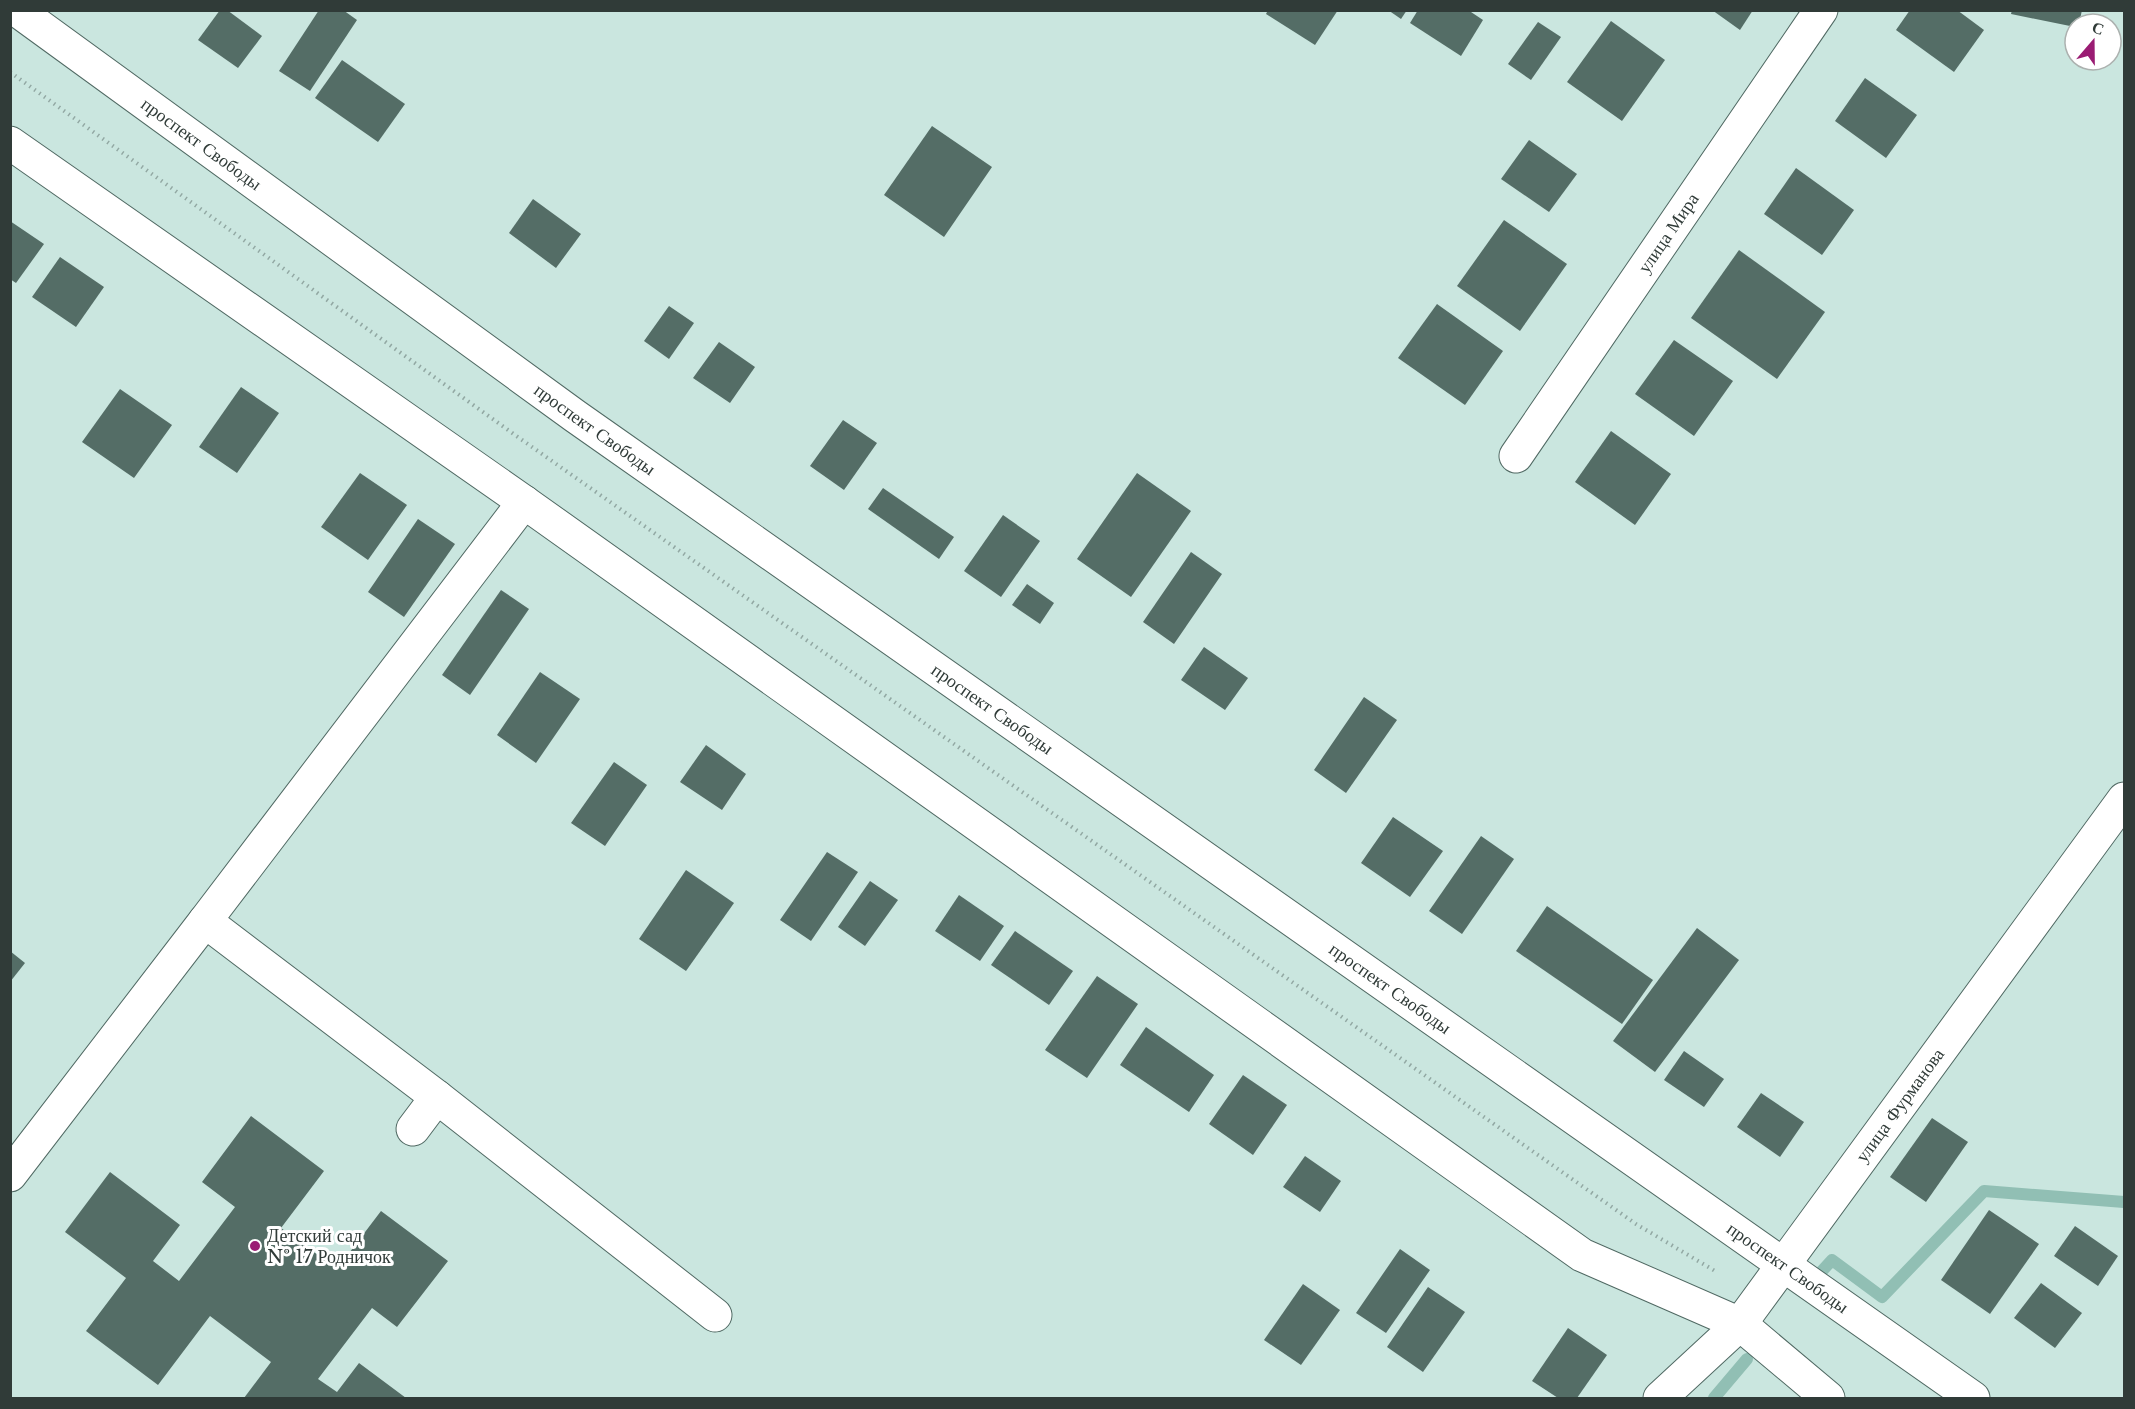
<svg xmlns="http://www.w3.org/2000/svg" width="2135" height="1409" font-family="'Libre Baskerville',serif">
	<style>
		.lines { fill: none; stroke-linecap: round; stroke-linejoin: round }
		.stream { stroke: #91bfb4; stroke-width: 12 }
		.building { fill: #546d66 }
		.minor-casing { stroke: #506963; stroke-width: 35 }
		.path { stroke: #92a8a3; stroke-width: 4; stroke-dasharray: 1.5 4.5; stroke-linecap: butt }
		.minor { stroke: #fff; stroke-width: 33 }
		.poi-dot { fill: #9a1c73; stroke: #fff; stroke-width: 2 }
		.labels { text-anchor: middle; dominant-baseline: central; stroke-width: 6; stroke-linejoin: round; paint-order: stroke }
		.street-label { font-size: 18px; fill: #303b38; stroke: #fff }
		.poi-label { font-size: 18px; fill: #303b38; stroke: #fff; text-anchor: start }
	</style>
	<rect width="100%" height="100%" fill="#cae6df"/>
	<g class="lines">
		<g class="stream">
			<path d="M 1821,1272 L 1832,1260 L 1882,1297 L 1984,1191 L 2124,1202"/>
			<path d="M 1714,1398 L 1747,1359"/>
		</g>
	</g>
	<g class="building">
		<path d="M 220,10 L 227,10 L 262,36 L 238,68 L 198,40 Z"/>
		<path d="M 319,10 L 343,10 L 357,20 L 310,91 L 279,71 Z"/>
		<path d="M 1268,10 L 1338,10 L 1315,45 L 1266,14 Z"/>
		<path d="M 1388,10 L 1407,10 L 1401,19 Z"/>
		<path d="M 1418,10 L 1468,10 L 1483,20 L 1461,56 L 1410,23 Z"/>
		<path d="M 1712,10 L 1753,10 L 1740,30 Z"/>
		<path d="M 1910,10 L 1957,10 L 1984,30 L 1954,72 L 1896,30 Z"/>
		<path d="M 2012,10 L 2082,10 L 2079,24 L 2075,24 L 2075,27 L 2011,14 Z"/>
		<path d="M 1611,21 L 1665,60 L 1622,121 L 1567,82 Z"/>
		<path d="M 1538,22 L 1561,37 L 1531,80 L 1508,64 Z"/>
		<path d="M 342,60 L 405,104 L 378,142 L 315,98 Z"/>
		<path d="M 1865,78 L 1917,115 L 1886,158 L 1835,121 Z"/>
		<path d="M 932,126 L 992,167 L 944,237 L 884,195 Z"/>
		<path d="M 1529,140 L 1577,174 L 1549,212 L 1501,179 Z"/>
		<path d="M 1796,168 L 1854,210 L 1822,255 L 1764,214 Z"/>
		<path d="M 533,199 L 581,234 L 556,268 L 509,233 Z"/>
		<path d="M 1504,220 L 1567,264 L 1520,331 L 1457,286 Z"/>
		<path d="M 10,221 L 44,244 L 16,283 L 10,279 Z"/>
		<path d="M 1739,250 L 1825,312 L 1777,379 L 1691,318 Z"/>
		<path d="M 60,257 L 104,287 L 76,327 L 32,297 Z"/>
		<path d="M 1437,304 L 1503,351 L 1465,405 L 1398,358 Z"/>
		<path d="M 669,306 L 694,323 L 669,359 L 644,341 Z"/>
		<path d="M 1674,340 L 1733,381 L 1694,436 L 1635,394 Z"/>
		<path d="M 719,342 L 755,367 L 730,403 L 693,378 Z"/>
		<path d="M 241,387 L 279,413 L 237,473 L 199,447 Z"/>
		<path d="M 120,389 L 172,425 L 134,478 L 82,442 Z"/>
		<path d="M 843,420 L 877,443 L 844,490 L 810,466 Z"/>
		<path d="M 1611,431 L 1671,474 L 1635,525 L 1575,482 Z"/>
		<path d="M 360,473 L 407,505 L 368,560 L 321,527 Z"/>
		<path d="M 1137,473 L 1191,511 L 1131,597 L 1077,559 Z"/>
		<path d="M 883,488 L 954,537 L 939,559 L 868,509 Z"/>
		<path d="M 1003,515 L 1040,541 L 1001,597 L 964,571 Z"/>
		<path d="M 418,519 L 455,544 L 404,617 L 368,592 Z"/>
		<path d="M 1191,552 L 1222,574 L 1174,644 L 1143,622 Z"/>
		<path d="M 1027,584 L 1054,603 L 1040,624 L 1012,605 Z"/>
		<path d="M 501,590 L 529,609 L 470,695 L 442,675 Z"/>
		<path d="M 1204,647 L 1248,678 L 1225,710 L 1181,680 Z"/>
		<path d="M 540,672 L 580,699 L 536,763 L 497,735 Z"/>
		<path d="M 1364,697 L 1397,720 L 1346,793 L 1314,770 Z"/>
		<path d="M 706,745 L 746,774 L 722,810 L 680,782 Z"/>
		<path d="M 614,762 L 647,785 L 605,846 L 571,823 Z"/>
		<path d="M 1393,817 L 1443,851 L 1410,897 L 1361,863 Z"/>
		<path d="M 1481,836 L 1514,859 L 1462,934 L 1429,911 Z"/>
		<path d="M 827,852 L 858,872 L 811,941 L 780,920 Z"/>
		<path d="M 686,870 L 734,903 L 686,971 L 639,939 Z"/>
		<path d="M 870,881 L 898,900 L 865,946 L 838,927 Z"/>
		<path d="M 959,895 L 1004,926 L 980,961 L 935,931 Z"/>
		<path d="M 1547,906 L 1653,980 L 1622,1024 L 1516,951 Z"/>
		<path d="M 1697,928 L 1739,960 L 1655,1072 L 1613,1041 Z"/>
		<path d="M 1015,931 L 1073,971 L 1049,1005 L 991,965 Z"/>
		<path d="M 10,951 L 25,963 L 10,982 Z"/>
		<path d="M 1097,976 L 1138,1004 L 1087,1078 L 1045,1050 Z"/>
		<path d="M 1146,1027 L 1214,1075 L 1189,1112 L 1120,1065 Z"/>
		<path d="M 1684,1051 L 1724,1079 L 1704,1107 L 1664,1080 Z"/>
		<path d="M 1243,1075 L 1287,1105 L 1253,1155 L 1209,1124 Z"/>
		<path d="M 1761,1093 L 1804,1122 L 1780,1157 L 1737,1127 Z"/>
		<path d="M 251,1116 L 324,1171 L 281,1228 L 337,1269 L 381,1211 L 448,1261 L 397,1327 L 372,1308 L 318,1379 L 337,1392 L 359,1363 L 406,1398 L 244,1398 L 271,1362 L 210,1316 L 158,1385 L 86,1331 L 126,1278 L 65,1232 L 110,1172 L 180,1225 L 153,1261 L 179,1281 L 235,1207 L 202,1182 Z"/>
		<path d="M 1932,1118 L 1968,1142 L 1926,1202 L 1890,1177 Z"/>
		<path d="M 1305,1156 L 1341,1181 L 1320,1212 L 1283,1187 Z"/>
		<path d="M 1989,1210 L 2039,1244 L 1990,1314 L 1941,1280 Z"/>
		<path d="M 2075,1226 L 2118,1256 L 2098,1286 L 2054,1256 Z"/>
		<path d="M 1400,1249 L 1430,1270 L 1386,1333 L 1356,1313 Z"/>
		<path d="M 2041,1283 L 2082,1313 L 2055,1348 L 2014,1318 Z"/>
		<path d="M 1303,1284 L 1340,1310 L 1301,1365 L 1264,1340 Z"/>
		<path d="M 1428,1287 L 1465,1312 L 1423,1372 L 1387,1347 Z"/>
		<path d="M 1568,1328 L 1607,1355 L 1577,1398 L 1558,1398 L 1532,1381 Z"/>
	</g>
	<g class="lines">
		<defs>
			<g id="minor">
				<path id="s1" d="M 17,10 L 575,416 L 1973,1398"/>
				<path d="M 10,143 L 524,502 L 1582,1255 L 1740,1324 L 1828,1398"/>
				<path id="s2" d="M 1516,456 L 1821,10"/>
				<path d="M 524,502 L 205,921 L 437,1097 L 715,1315"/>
				<path d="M 413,1129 L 437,1097"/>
				<path d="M 10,1175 L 205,921"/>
				<path id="s3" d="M 1660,1398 L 1740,1324 L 2124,799"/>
			</g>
		</defs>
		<use href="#minor" class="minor-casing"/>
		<path class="path" d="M 10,72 L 515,435 L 1636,1224 L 1715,1271"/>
		<use href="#minor" class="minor"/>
	</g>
	<circle class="poi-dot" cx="255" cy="1246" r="6"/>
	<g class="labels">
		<g class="street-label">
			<text stroke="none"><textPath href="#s1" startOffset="228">проспект Свободы</textPath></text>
			<text stroke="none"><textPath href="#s2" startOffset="270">улица Мира</textPath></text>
			<text stroke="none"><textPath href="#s1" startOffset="714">проспект Свободы</textPath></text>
			<text stroke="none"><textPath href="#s1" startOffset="1200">проспект Свободы</textPath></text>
			<text stroke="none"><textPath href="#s1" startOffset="1686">проспект Свободы</textPath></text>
			<text stroke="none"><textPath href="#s3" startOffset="380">улица Фурманова</textPath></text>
			<text stroke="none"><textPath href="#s1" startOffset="2172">проспект Свободы</textPath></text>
		</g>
		<g class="poi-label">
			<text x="267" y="1236">Детский сад<tspan x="267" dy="21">№ 17 Родничок</tspan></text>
		</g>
	</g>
	<rect width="2135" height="1409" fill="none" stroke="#303b38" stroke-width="24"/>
	<g transform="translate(2093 42) rotate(20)"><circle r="28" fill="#ffffff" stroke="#acb1af" stroke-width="1.5"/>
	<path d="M0-4.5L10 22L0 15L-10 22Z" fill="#9a1c73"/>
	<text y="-9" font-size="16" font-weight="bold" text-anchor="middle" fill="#303b38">С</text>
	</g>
</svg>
